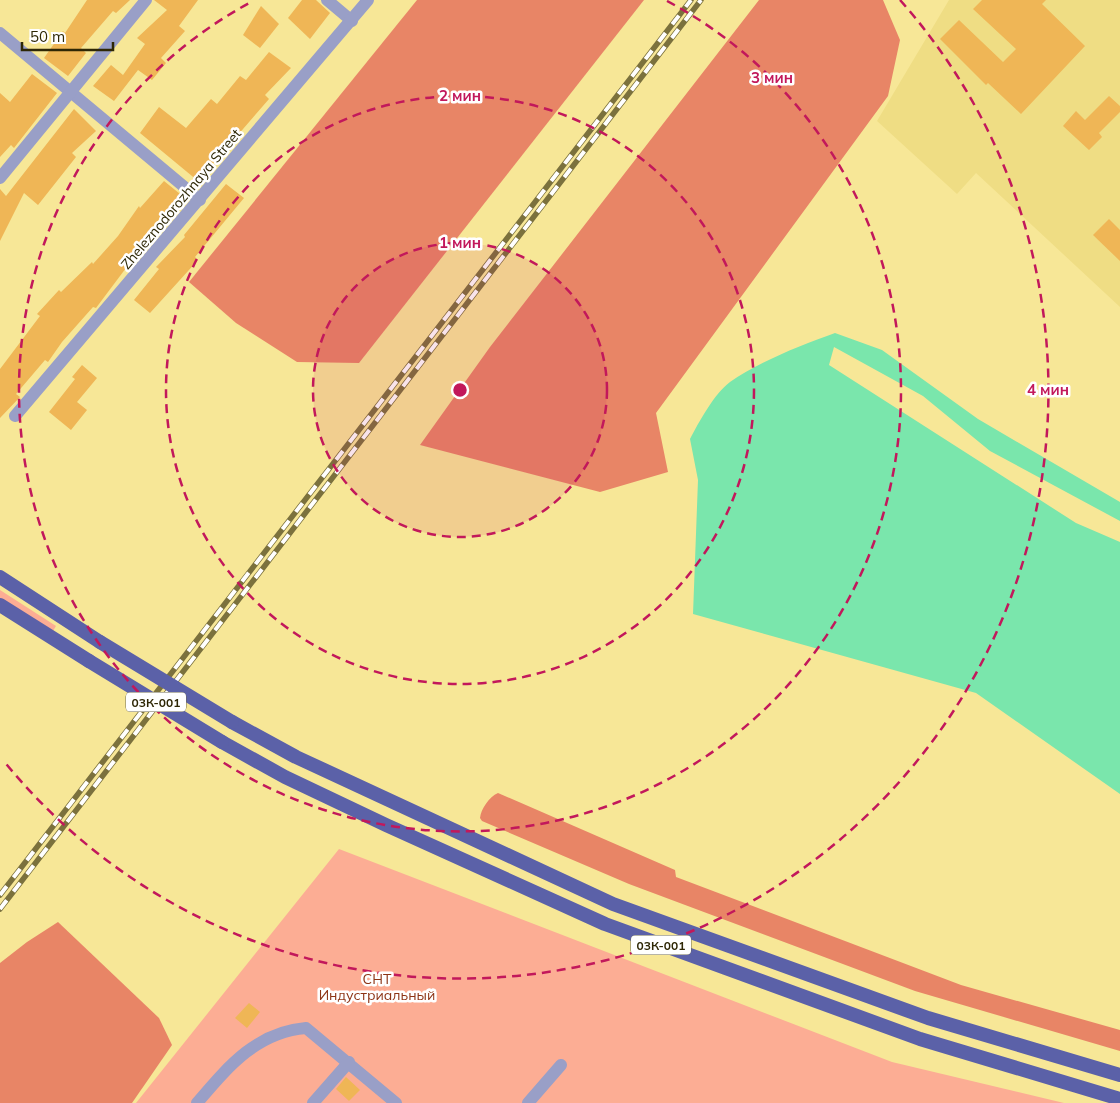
<svg xmlns="http://www.w3.org/2000/svg" width="1120" height="1103" font-family="Mulish,sans-serif">
	<style>
		.built { fill: #efdd84 }
		.green { fill: #fcad94 }
		.forest { fill: #e88566 }
		.water { fill: #7ae6ac }
		.building { fill: #efb656 }
		.lines { fill: none; stroke-linecap: round; stroke-linejoin: round }
		.minor { stroke: #999fc7; stroke-width: 12 }
		.primary { stroke: #5b61a8; stroke-width: 14 }
		.rail-casing { stroke: #7b713d; stroke-width: 5.5 }
		.rail { stroke: #fff; stroke-width: 4; stroke-dasharray: 11; stroke-linecap: butt }
		.primary-bridge { stroke: #5b61a8; stroke-width: 14 }
		.ring { fill: none; stroke: #c2185b; stroke-width: 2.5; stroke-dasharray: 9 6 }
		.labels { text-anchor: middle; dominant-baseline: central; stroke-width: 5; stroke-linejoin: round; paint-order: stroke }
		.shield { fill: #fff; stroke: #6d6850; stroke-width: 1 }
		.shield-label { font-size: 12px; font-weight: bold; fill: #2e2705 }
		.street-label { font-size: 14px; fill: #2e2705; stroke: #fff }
		.park-label { font-size: 14px; fill: #8d3415; stroke: #fff }
		.centre { fill: #c2185b; stroke: #fff; stroke-width: 2.5 }
		.ring-label { font-size: 15px; text-anchor: middle; font-weight: bold; fill: #c2185b; stroke: #fff; stroke-width: 5; stroke-linejoin: round; paint-order: stroke }
	</style>
	<rect width="100%" height="100%" fill="#f7e797"/>
	<path class="built" d="M 949,0 L 1120,0 L 1120,307 L 976,173 L 957,194 L 877,121 Z"/>
	<g class="green">
		<path d="M 0,590 L 56,626 L 53,631 L 0,598 Z"/>
		<path d="M 339,849 L 892,1062 L 1064,1103 L 136,1103 Z"/>
	</g>
	<g class="forest">
		<path d="M 417,0 L 644,0 L 359,363 L 297,362 L 236,323 L 189,282 Z"/>
		<path d="M 759,0 L 883,0 L 900,40 L 888,96 L 656,413 L 668,472 L 600,492 L 420,445 L 490,347 Z"/>
		<path d="M 498,793 L 675,870 L 676,877 L 961,985 L 1120,1030 L 1120,1051 L 915,991 L 629,884 L 482,821 L 480,818 C 481,809 489,797 498,793 Z"/>
		<path d="M 58,922 L 159,1018 L 172,1045 L 132,1103 L 0,1103 L 0,963 L 27,942 Z"/>
	</g>
	<path class="water" d="M 835,333 L 882,350 L 978,419 L 1120,502 L 1120,521 L 990,451 L 923,396 L 834,347 L 829,365 L 1076,523 L 1120,542 L 1120,794 L 976,693 L 693,614 L 698,480 L 690,439 C 699,422 714,394 730,382 C 759,362 801,345 835,333 Z"/>
	<g class="building">
		<path d="M 87,0 L 130,0 L 116,13 L 113,11 L 81,48 L 86,53 L 68,76 L 44,58 L 63,31 L 65,33 Z"/>
		<path d="M 154,0 L 198,0 L 179,26 L 185,31 L 161,58 L 166,63 L 152,80 L 138,70 L 114,101 L 93,86 L 111,65 L 123,75 L 145,44 L 137,38 L 167,10 Z"/>
		<path d="M 302,0 L 316,0 L 330,13 L 310,39 L 288,18 Z"/>
		<path d="M 982,0 L 1046,0 L 1042,4 L 1085,46 L 1021,114 L 988,83 L 986,85 L 940,39 L 959,20 L 1003,62 L 1016,49 L 973,9 Z"/>
		<path d="M 261,6 L 279,24 L 260,48 L 243,35 Z"/>
		<path d="M 269,52 L 291,68 L 265,95 L 269,99 L 198,181 L 140,133 L 159,107 L 186,128 L 211,99 L 217,104 L 240,76 L 246,80 Z"/>
		<path d="M 32,74 L 57,93 L 14,148 L 11,145 L 0,157 L 0,93 L 10,102 Z"/>
		<path d="M 1109,96 L 1120,106 L 1120,112 L 1099,133 L 1102,137 L 1089,150 L 1063,126 L 1076,111 L 1085,120 Z"/>
		<path d="M 74,109 L 96,131 L 72,153 L 76,157 L 38,205 L 24,193 L 0,241 L 0,189 L 6,196 Z"/>
		<path d="M 164,181 L 185,198 L 167,218 L 163,214 L 135,250 L 138,252 L 96,308 L 93,307 L 62,342 L 48,362 L 45,360 L 16,394 L 20,397 L 0,418 L 0,369 L 40,316 L 37,314 L 59,290 L 61,292 L 92,262 L 93,264 L 118,236 L 139,206 L 140,208 Z"/>
		<path d="M 226,184 L 244,198 L 195,257 L 198,260 L 150,313 L 134,300 L 159,269 L 156,267 L 185,237 L 184,235 Z"/>
		<path d="M 1109,219 L 1120,230 L 1120,261 L 1093,235 Z"/>
		<path d="M 82,365 L 97,378 L 77,402 L 87,410 L 71,430 L 49,412 L 75,379 L 72,377 Z"/>
		<path d="M 249,1003 L 260,1012 L 247,1028 L 235,1018 Z"/>
		<path d="M 346,1077 L 360,1090 L 349,1101 L 336,1089 Z"/>
	</g>
	<g class="lines">
		<g class="minor">
			<path d="M 327,0 L 352,21"/>
			<path d="M 0,33 L 200,200"/>
			<path d="M 0,178 L 146,0"/>
			<path d="M 15,416 L 368,0"/>
			<path d="M 197,1103 C 227,1068 256,1032 306,1028 L 396,1103"/>
			<path d="M 313,1103 L 349,1062"/>
			<path d="M 528,1103 L 561,1065"/>
		</g>
		<g class="primary">
			<path d="M 0,577 L 100,642"/>
			<path d="M 0,605 L 89,661"/>
			<path d="M 232,722 L 296,757 L 613,904 L 928,1018 L 1120,1075"/>
			<path d="M 222,742 L 285,777 L 386,825 L 605,924 L 920,1039 L 1120,1099"/>
		</g>
		<defs>
			<g id="rail">
				<path d="M 0,895 L 691,0"/>
				<path d="M 0,909 L 701,0"/>
			</g>
		</defs>
		<use href="#rail" class="rail-casing"/>
		<use href="#rail" class="rail"/>
		<g class="primary-bridge">
			<path d="M 100,642 L 232,722"/>
			<path d="M 89,661 L 222,742"/>
		</g>
	</g>
	<circle cx="460" cy="390" r="147" fill="#c2185b" fill-opacity=".12"/>
	<g class="ring">
		<circle cx="460" cy="390" r="147"/>
		<circle cx="460" cy="390" r="294"/>
		<path d="M667 1A441 441 0 1 1 253 1"/>
		<path d="M900 0A588 588 0 1 1 3 760"/>
	</g>
	<g class="labels">
		<g class="shield">
			<rect x="126" y="692.5" width="60" height="19" rx="4"/>
			<rect x="631" y="935.5" width="60" height="19" rx="4"/>
		</g>
		<g class="shield-label">
			<text x="156" y="702">03К-001</text>
			<text x="661" y="945">03К-001</text>
		</g>
		<g class="street-label">
			<text transform="translate(181 199) rotate(-50)">Zheleznodorozhnaya Street</text>
		</g>
		<g class="park-label">
			<text x="377" y="979">СНТ<tspan x="377" dy="16">Индустриальный</tspan></text>
		</g>
	</g>
	<circle cx="460" cy="390" r="8" class="centre"/>
	<g class="ring-label">
		<text x="772" y="83">3 мин</text>
		<text x="460" y="101">2 мин</text>
		<text x="460" y="248">1 мин</text>
		<text x="1048" y="395">4 мин</text>
	</g>
	<path d="M22 42v8h91v-8" fill="none" stroke="#2e2705" stroke-width="2.5"/>
	<text x="30" y="42" font-size="15" fill="#2e2705" stroke="#ffffff" stroke-width="4" paint-order="stroke">50 m</text>
</svg>
